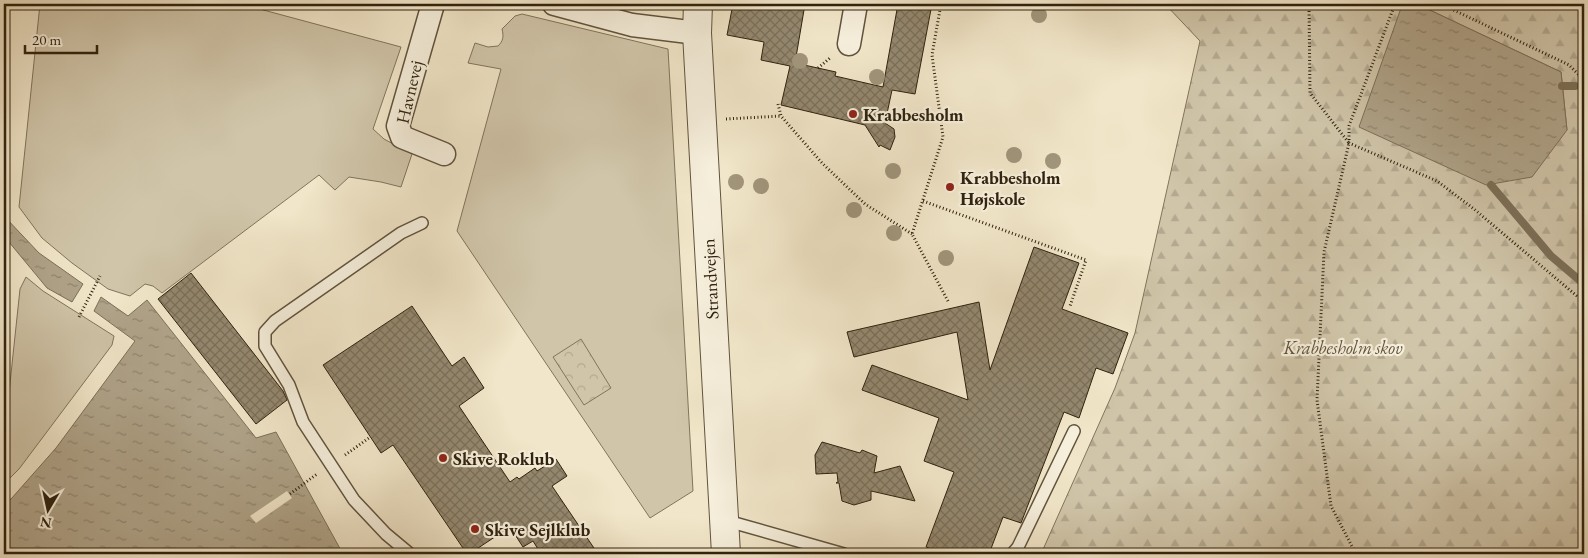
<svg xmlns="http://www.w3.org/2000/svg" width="1588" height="558" font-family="'EB Garamond',serif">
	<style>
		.grass { fill: #d0c5a9; stroke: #80745c }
		.forest { fill: url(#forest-firs); stroke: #80745c }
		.park { fill: url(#park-crowns); stroke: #80745c }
		.water { fill: url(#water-ripples); stroke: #7c6f58 }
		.pier { fill: #f1e6c9 }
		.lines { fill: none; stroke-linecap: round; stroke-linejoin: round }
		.stream { stroke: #7c6f58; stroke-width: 8 }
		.building { fill: url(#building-cross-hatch); stroke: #30220e }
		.service-casing { stroke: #60533d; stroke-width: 14 }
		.minor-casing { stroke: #60533d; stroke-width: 25 }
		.tertiary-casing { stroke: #60533d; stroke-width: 30 }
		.path { stroke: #30220e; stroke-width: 3; stroke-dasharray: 1 2.5; stroke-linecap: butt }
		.service { stroke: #f6efdc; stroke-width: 11 }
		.minor { stroke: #f6efdc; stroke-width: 22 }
		.tertiary { stroke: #f6efdc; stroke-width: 28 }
		.tree { fill: #a1957b }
		.poi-dot { fill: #8f2418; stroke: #f6efdc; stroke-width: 2 }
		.labels { text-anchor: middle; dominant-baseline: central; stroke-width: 4.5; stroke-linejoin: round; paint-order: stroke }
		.street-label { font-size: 18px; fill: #30220e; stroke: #f6efdc }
		.poi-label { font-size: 18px; font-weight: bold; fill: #30220e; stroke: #f6efdc; text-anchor: start }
		.park-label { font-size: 18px; font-style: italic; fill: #60533c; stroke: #f6efdc }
	</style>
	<defs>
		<pattern id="forest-firs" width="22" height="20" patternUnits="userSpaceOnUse" patternTransform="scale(1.25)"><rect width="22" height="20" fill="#d0c5a9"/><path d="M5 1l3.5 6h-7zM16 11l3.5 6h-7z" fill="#b3a990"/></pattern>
		<pattern id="park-crowns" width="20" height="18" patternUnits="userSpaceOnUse" patternTransform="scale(1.25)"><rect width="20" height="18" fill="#d0c5a9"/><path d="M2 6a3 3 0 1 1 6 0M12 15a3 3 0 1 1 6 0" fill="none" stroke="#b3a990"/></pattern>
		<pattern id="water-ripples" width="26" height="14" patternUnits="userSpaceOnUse" patternTransform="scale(1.25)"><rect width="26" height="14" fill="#afa389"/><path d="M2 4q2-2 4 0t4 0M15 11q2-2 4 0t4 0" fill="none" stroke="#8f846e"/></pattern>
		<pattern id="building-cross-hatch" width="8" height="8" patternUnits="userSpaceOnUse" patternTransform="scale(1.25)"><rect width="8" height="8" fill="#94886f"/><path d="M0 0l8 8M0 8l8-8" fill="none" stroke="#796f5a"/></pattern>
	</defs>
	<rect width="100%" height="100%" fill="#f1e6c9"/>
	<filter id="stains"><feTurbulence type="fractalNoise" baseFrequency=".004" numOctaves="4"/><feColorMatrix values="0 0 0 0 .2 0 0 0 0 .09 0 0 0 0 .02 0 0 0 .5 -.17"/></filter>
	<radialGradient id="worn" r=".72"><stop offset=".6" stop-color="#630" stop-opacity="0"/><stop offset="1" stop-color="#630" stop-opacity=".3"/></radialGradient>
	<g class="grass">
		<path d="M 40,4 L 241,4 L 401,47 L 373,129 L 384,139 L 412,154 L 401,187 L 381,182 L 349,177 L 335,190 L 319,175 L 162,293 L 153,286 L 145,284 L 130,296 L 108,289 L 72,263 L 42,238 L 19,207 Z"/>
		<path d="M 522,14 L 668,49 L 693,491 L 650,518 L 457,231 L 501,69 L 468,63 L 475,43 L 488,47 L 498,46 C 503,41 504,37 502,29 L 515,16 Z"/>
		<path d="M 26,277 L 43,291 L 114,336 L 112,345 L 19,469 L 4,484 L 4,424 L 6,421 L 20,289 Z"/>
	</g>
	<path class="forest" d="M 1165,4 L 1412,4 L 1401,8 L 1567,130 L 1561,72 L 1417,4 L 1584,4 L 1584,554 L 1041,554 L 1115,388 L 1135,333 L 1200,41 Z"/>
	<path class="park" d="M 581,339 L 611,388 L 584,405 L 553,357 Z"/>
	<g class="water">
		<path d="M 1412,4 L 1417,4 L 1561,72 L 1567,130 L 1532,177 L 1486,185 L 1359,127 L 1401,8 Z"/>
		<path d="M 4,216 L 39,253 L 83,284 L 72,302 L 47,288 L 4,236 Z"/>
		<path d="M 101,297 L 128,316 L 147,300 L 256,438 L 276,432 L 343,554 L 4,554 L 4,503 L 11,499 L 56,448 L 135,341 L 94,311 Z"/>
	</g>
	<path class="pier" d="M 287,491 L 292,498 L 256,523 L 250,516 Z"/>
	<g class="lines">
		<g class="stream">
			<path d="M 1562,86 L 1575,86"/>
			<path d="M 1491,185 L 1551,256 L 1584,284"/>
		</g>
	</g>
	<g class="building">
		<path d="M 733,4 L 805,4 L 795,63 L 836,72 L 835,76 L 883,87 L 898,4 L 932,4 L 915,94 L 892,90 L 885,123 L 894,129 L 895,137 L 890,150 L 880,145 L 879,147 L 865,125 L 781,105 L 790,66 L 761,60 L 764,42 L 727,35 Z"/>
		<path d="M 1034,247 L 1079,263 L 1062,309 L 1128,333 L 1113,374 L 1096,368 L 1079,418 L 1064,412 L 1021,523 L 1003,517 L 989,554 L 946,554 L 926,547 L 954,472 L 924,461 L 939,418 L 862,390 L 872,365 L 968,400 L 957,332 L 854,357 L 847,332 L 979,302 L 990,370 Z"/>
		<path d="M 191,273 L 283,391 L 287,400 L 256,424 L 158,299 Z"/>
		<path d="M 412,306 L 452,366 L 464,357 L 484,388 L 459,406 L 510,482 L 517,477 L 519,479 L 535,468 L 537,471 L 556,459 L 567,476 L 552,486 L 598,554 L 541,554 L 533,541 L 523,547 L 510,527 L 469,554 L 467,554 L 393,445 L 381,453 L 323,365 Z"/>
		<path d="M 822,442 L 860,453 L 862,450 L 877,456 L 874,473 L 900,466 L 915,501 L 871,491 L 871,500 L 854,505 L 842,501 L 839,483 L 836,483 L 838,482 L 837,473 L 816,474 L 815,455 Z"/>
	</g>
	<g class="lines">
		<defs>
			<g id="service">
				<path d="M 724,520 L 844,554"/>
				<path d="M 410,554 L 386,534 L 354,500 L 303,422 L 289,385 L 265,346 L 265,332 L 275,321 L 401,233 L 422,223"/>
				<path d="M 1012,554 L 1018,547 L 1074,431"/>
			</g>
			<g id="minor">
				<path d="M 433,4 L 398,126 L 402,137 L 444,154"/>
				<path d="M 554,4 L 632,25 L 697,33"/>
				<path d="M 849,44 L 856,4"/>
			</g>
			<path id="tertiary" d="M 698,4 L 697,33 L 726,554"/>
		</defs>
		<use href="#service" class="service-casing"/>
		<use href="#minor" class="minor-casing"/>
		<use href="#tertiary" class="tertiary-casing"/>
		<g class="path">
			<path d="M 941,4 L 932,55 L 943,137 L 912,234 L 949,303"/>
			<path d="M 1309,4 L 1310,93 L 1349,143 L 1324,252 L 1317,400 L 1331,506 L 1356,554"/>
			<path d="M 1395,4 L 1349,126 L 1349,143 L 1437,181 L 1474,209 L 1584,302"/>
			<path d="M 1441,4 L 1569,65 L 1584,80"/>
			<path d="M 818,68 L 830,58"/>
			<path d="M 778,104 L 781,116 L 822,163 L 865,204 L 912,234"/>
			<path d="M 726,119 L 781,116"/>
			<path d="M 923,201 L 1086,260 L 1070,306"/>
			<path d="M 79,317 L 100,276"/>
			<path d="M 345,455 L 369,438"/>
			<path d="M 290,494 L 317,474"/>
		</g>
		<use href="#service" class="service"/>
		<use href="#minor" class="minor"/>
		<use href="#tertiary" class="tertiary"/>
	</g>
	<g class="tree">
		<circle cx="1039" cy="15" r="8"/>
		<circle cx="800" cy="61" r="8"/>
		<circle cx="877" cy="77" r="8"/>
		<circle cx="1014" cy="155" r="8"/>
		<circle cx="1053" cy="161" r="8"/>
		<circle cx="893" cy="171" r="8"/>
		<circle cx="736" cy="182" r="8"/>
		<circle cx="761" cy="186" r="8"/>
		<circle cx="854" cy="210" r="8"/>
		<circle cx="894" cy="233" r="8"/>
		<circle cx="946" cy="258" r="8"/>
	</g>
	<g class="poi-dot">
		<circle cx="853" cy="114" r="5"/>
		<circle cx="950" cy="187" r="5"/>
		<circle cx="443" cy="458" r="5"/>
		<circle cx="475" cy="529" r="5"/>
	</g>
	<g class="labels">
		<g class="street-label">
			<text transform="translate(409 92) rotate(-77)">Havnevej</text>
			<text transform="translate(710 279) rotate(-93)">Strandvejen</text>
		</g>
		<g class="poi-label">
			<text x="863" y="114">Krabbesholm</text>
			<text x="960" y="177">Krabbesholm<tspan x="960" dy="21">Højskole</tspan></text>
			<text x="453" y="458">Skive Roklub</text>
			<text x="485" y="529">Skive Sejlklub</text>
		</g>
		<g class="park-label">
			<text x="1343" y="347">Krabbesholm skov</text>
		</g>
	</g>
	<rect width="1588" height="558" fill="none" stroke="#f1e6c9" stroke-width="20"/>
	<rect x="5" y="5" width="1578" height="548" fill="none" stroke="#30220e" stroke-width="2.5"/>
	<rect x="10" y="10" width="1568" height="538" fill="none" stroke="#30220e"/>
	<g transform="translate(48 510) rotate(189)" stroke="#f6efdc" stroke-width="4" paint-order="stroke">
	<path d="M0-4L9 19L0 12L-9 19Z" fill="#30220e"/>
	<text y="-8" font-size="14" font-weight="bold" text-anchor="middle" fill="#30220e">N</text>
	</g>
	<path d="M25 45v8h72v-8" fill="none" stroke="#30220e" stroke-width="2.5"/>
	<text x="32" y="45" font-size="15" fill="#30220e" stroke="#f6efdc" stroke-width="4" paint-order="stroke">20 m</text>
	<rect width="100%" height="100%" filter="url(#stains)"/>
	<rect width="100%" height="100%" fill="url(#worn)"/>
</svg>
